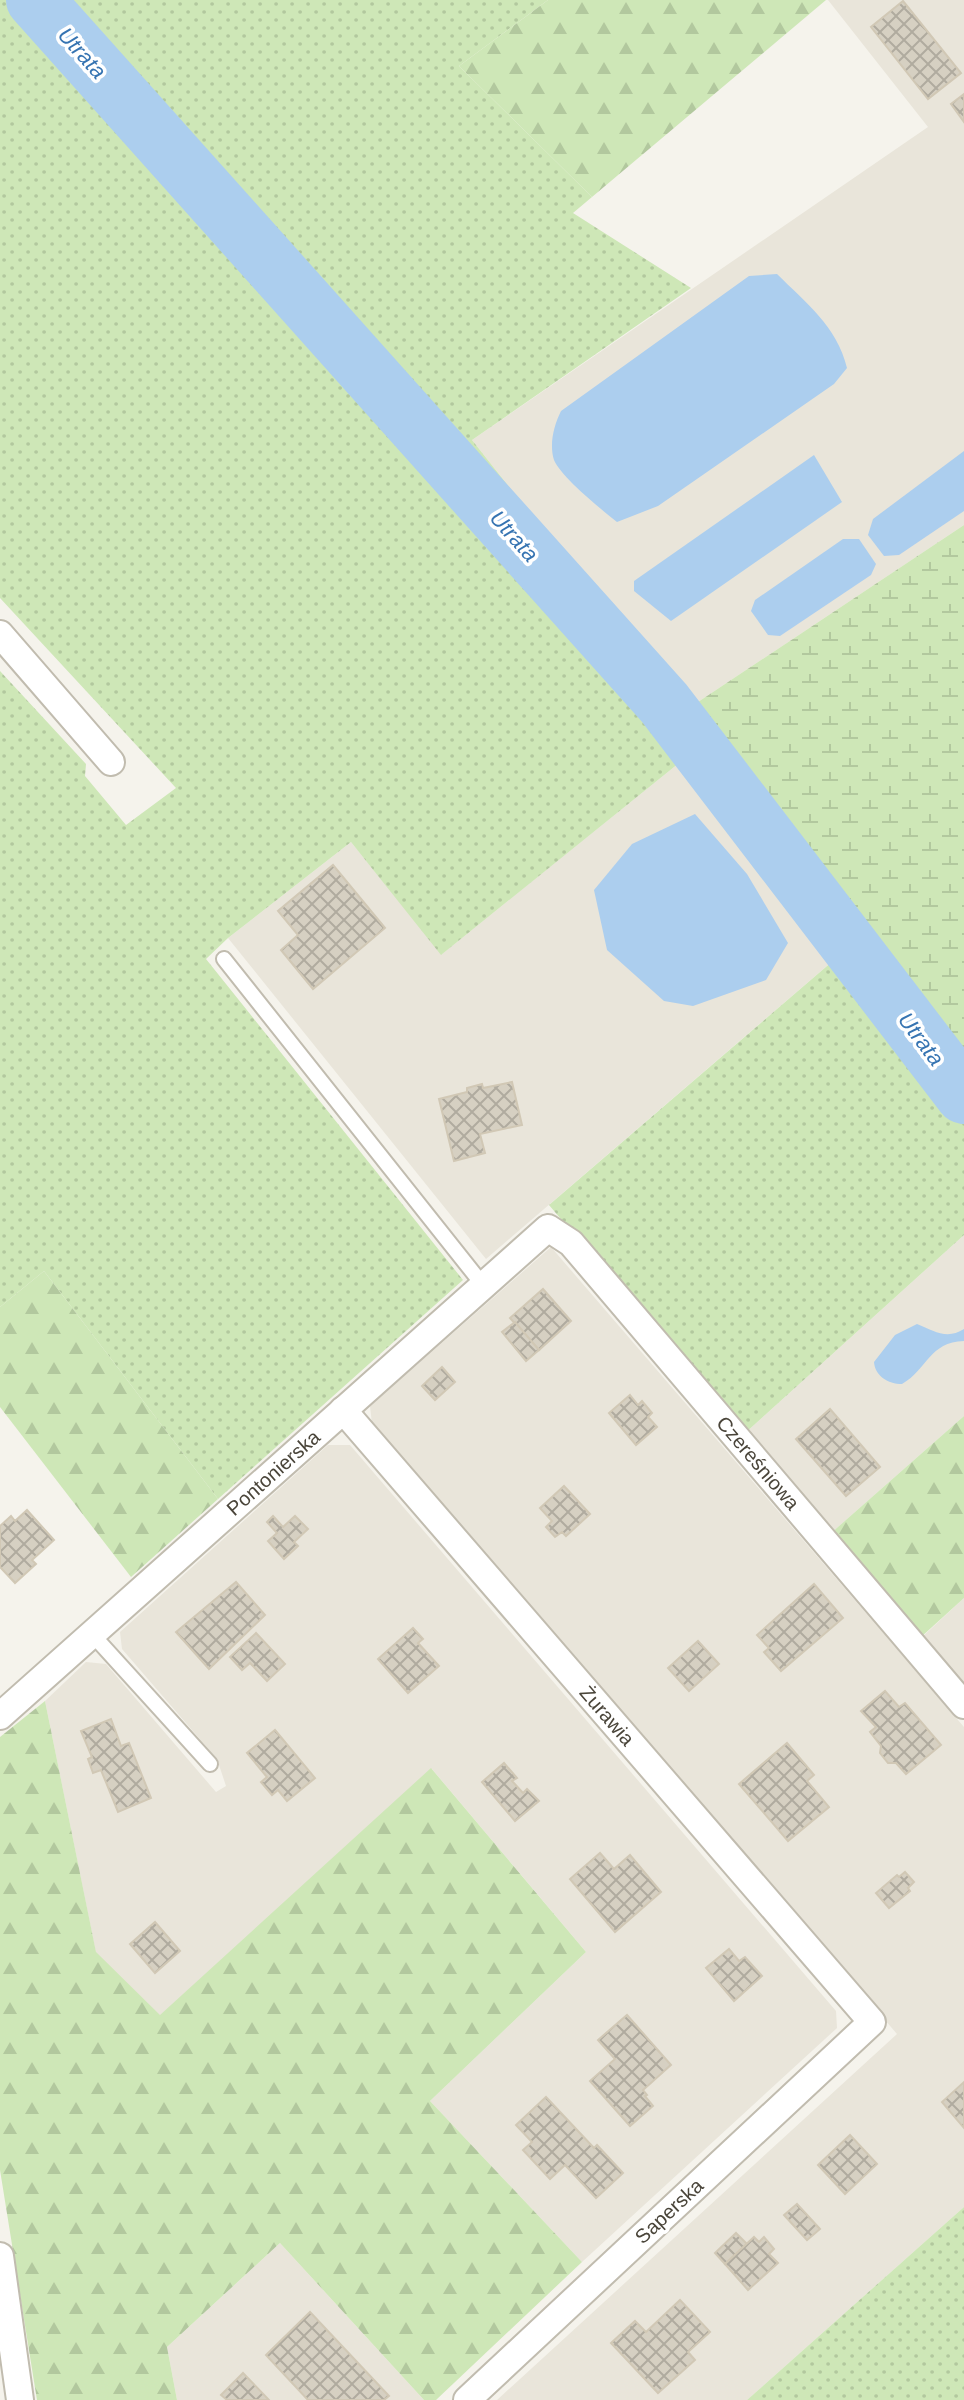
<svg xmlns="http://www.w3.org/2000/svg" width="964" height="2400" font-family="Helvetica,sans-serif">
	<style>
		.residential { fill: #e9e5da }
		.grass { fill: url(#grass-dots) }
		.forest { fill: url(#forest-firs) }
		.wetland { fill: url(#wetland-marsh) }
		.water { fill: #acceee }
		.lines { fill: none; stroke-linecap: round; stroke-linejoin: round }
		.river { stroke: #acceee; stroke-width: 58 }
		.building { fill: url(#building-cross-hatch); stroke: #d1c8b5; stroke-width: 2 }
		.service-casing { stroke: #c1bcaf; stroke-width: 18 }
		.minor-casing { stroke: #c1bcaf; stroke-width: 30 }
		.service { stroke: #fff; stroke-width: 14 }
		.minor { stroke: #fff; stroke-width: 26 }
		.labels { text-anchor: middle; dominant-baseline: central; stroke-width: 7; stroke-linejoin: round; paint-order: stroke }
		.street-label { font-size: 20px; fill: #4a453a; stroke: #fff }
		.water-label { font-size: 22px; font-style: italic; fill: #3674b2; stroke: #fff }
	</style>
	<defs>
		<pattern id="grass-dots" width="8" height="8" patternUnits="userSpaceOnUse" patternTransform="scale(2)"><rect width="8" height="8" fill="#cee7b7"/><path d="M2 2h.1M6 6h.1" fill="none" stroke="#b2c89e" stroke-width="1.8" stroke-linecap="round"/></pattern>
		<pattern id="forest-firs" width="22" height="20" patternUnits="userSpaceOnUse" patternTransform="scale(2)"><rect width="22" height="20" fill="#cee7b7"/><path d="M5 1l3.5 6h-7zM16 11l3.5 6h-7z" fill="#b2c89e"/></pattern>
		<pattern id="wetland-marsh" width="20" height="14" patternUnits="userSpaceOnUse" patternTransform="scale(2)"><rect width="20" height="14" fill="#cee7b7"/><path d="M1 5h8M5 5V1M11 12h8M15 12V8" fill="none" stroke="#b2c89e"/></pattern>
		<pattern id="building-cross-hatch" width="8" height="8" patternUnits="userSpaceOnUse" patternTransform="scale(2)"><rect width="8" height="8" fill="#d6d0c2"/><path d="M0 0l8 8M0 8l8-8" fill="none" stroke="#b0ab9f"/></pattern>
	</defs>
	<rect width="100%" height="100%" fill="#f5f3ec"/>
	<g class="residential">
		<path d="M 828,0 L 964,0 L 964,525 L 686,710 L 472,440 L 928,127 Z"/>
		<path d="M 684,759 L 835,959 L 486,1259 L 228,938 L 351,842 L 442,954 Z"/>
		<path d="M 964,1235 L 964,1416 L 830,1534 L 744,1434 Z"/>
		<path d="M 551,1247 L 964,1727 L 964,2207 L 747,2400 L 497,2400 L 897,2034 L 372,1424 L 370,1406 Z"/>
		<path d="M 328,1445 L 350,1445 L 836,2011 L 837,2028 L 582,2262 L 430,2101 L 586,1952 L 432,1769 L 160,2016 L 96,1953 L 45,1701 L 86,1662 L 106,1664 L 216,1792 L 226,1786 L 217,1759 L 122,1649 L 120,1632 Z"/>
		<path d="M 964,1598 L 964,1690 L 920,1639 Z"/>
		<path d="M 280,2243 L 424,2400 L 177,2400 L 167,2347 Z"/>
	</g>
	<g class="grass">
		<path d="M 0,0 L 548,0 L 459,66 L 592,197 L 573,213 L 691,288 L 472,440 L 686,710 L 964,1069 L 964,1235 L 744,1434 L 549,1205 L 834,960 L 684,759 L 441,955 L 351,842 L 228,938 L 206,959 L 463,1280 L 218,1499 L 44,1271 L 0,1307 L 0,671 L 86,764 L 85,776 L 126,825 L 176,788 L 0,598 Z"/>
		<path d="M 964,2207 L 964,2400 L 747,2400 Z"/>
	</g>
	<g class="forest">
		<path d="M 548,0 L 826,0 L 592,197 L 459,66 Z"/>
		<path d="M 44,1271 L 218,1499 L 131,1577 L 0,1407 L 0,1307 Z"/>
		<path d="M 964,1416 L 964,1598 L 920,1638 L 830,1534 Z"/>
		<path d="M 45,1701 L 96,1952 L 160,2015 L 431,1768 L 586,1952 L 430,2101 L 582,2262 L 436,2400 L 424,2400 L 280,2243 L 167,2347 L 177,2400 L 37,2400 L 0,2170 L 0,1737 Z"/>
	</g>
	<path class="wetland" d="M 964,525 L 964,1069 L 686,710 Z"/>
	<g class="water">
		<path d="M 777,274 C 806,303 837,326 847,368 L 834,384 L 658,506 L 617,522 C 602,510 561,477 554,460 C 549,444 554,425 561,411 L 749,276 Z"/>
		<path d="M 964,451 L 964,511 L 899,555 L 884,556 L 868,535 L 873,519 Z"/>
		<path d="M 814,455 L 842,502 L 671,621 L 634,591 L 634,581 Z"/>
		<path d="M 843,539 L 859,539 L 876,564 L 871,575 L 780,636 L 768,635 L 751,611 L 755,600 Z"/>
		<path d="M 695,814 L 747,874 L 788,943 L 766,980 L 693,1006 L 664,1001 L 607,950 L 594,890 L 632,844 Z"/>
		<path d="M 917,1324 C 934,1331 947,1340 964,1329 L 964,1341 C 929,1342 928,1369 902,1384 C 888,1384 875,1376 874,1362 L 895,1335 Z"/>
	</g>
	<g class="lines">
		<path class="river" d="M 35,0 L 664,703 L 964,1095"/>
	</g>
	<g class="building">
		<path d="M 903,1 L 961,73 L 928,99 L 871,27 Z"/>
		<path d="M 964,94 L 964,122 L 951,104 Z"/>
		<path d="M 333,865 L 385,928 L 313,989 L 281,950 L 298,935 L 278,911 Z"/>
		<path d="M 512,1082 L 522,1125 L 480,1134 L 485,1153 L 454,1161 L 439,1099 L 467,1092 L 467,1088 L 482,1084 L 483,1088 Z"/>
		<path d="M 543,1289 L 571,1321 L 539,1350 L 510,1318 Z"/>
		<path d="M 515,1322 L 539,1350 L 526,1361 L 502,1332 Z"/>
		<path d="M 442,1367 L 455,1382 L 435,1400 L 422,1386 Z"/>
		<path d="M 630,1395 L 638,1405 L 642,1401 L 652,1413 L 648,1417 L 657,1427 L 636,1445 L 609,1413 Z"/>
		<path d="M 830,1409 L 880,1467 L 846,1496 L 796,1439 Z"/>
		<path d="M 564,1486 L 590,1514 L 566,1536 L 562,1532 L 555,1537 L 546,1527 L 552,1521 L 540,1508 Z"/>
		<path d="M 27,1510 L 54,1540 L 32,1560 L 36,1564 L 15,1583 L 0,1567 L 0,1526 L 11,1516 L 15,1521 Z"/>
		<path d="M 273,1516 L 283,1527 L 295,1516 L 308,1529 L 294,1542 L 298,1546 L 284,1559 L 268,1541 L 277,1533 L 267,1522 Z"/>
		<path d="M 236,1582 L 265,1615 L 209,1669 L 176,1632 Z"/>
		<path d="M 814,1584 L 843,1618 L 781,1671 L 764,1652 L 769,1648 L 757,1635 Z"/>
		<path d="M 413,1628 L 423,1639 L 418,1643 L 439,1666 L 408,1693 L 378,1659 Z"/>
		<path d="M 256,1633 L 285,1664 L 267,1681 L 250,1663 L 242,1670 L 230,1657 Z"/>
		<path d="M 698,1641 L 719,1664 L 689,1691 L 668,1668 Z"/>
		<path d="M 885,1691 L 899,1707 L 905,1703 L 941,1745 L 906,1774 L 896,1763 L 888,1763 L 880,1753 L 881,1746 L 870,1732 L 876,1727 L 861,1711 Z"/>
		<path d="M 111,1719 L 121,1746 L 129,1743 L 151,1798 L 118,1812 L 101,1770 L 93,1773 L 88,1759 L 92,1757 L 81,1731 Z"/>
		<path d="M 275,1730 L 315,1778 L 287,1801 L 278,1790 L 272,1795 L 261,1782 L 267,1777 L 247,1753 Z"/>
		<path d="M 787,1743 L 814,1775 L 807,1781 L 829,1807 L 788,1841 L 739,1784 Z"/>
		<path d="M 504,1763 L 517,1778 L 512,1781 L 523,1793 L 527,1789 L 539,1801 L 515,1821 L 482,1782 Z"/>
		<path d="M 600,1853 L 614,1869 L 630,1855 L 661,1892 L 615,1932 L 570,1879 Z"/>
		<path d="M 905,1872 L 914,1882 L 908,1888 L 910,1891 L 889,1908 L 876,1893 L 897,1875 L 899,1877 Z"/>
		<path d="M 155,1922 L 180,1951 L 155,1973 L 130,1944 Z"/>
		<path d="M 729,1949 L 739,1961 L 745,1957 L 762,1976 L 734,2001 L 706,1968 Z"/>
		<path d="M 627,2015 L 671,2065 L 643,2090 L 647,2095 L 645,2096 L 653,2106 L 630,2126 L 590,2081 L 615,2059 L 598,2040 Z"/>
		<path d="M 964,2082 L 964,2128 L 942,2102 Z"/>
		<path d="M 546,2097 L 594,2148 L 597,2145 L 623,2173 L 596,2198 L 565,2165 L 550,2179 L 523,2150 L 532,2142 L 516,2125 Z"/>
		<path d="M 850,2135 L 877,2164 L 845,2194 L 818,2165 Z"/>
		<path d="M 797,2204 L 820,2229 L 807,2240 L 784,2215 Z"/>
		<path d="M 736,2233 L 747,2244 L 725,2264 L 715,2253 Z"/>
		<path d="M 754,2237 L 759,2242 L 764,2237 L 774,2249 L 769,2254 L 778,2263 L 748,2290 L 725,2264 Z"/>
		<path d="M 680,2300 L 710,2332 L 688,2352 L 695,2360 L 658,2393 L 611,2343 L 635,2321 L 646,2332 Z"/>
		<path d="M 310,2312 L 389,2396 L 384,2400 L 308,2400 L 266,2355 Z"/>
		<path d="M 243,2373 L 269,2400 L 227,2400 L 221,2395 Z"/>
	</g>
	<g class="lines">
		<defs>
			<g id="service">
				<path d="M 224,959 L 483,1285"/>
				<path d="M 92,1634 L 210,1764"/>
			</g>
			<g id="minor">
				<path d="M 0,634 L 111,762"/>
				<path id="s1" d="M 343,1410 L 872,2022 L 467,2400"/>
				<path id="s2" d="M 0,1716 L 548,1228 L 571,1243 L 964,1705"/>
				<path d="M 0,2256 L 20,2400"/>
			</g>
		</defs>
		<use href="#service" class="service-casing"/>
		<use href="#minor" class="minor-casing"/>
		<use href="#service" class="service"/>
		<use href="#minor" class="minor"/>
	</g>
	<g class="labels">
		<g class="street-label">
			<text stroke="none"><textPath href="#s2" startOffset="1050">Czereśniowa</textPath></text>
			<text stroke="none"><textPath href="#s2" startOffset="366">Pontonierska</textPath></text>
			<text stroke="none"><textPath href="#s1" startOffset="404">Żurawia</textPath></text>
			<text transform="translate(669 2211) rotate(-43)">Saperska</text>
		</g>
		<g class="water-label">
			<text transform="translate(82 53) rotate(48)">Utrata</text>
			<text transform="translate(514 536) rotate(48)">Utrata</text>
			<text transform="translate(921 1039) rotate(53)">Utrata</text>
		</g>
	</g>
</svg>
